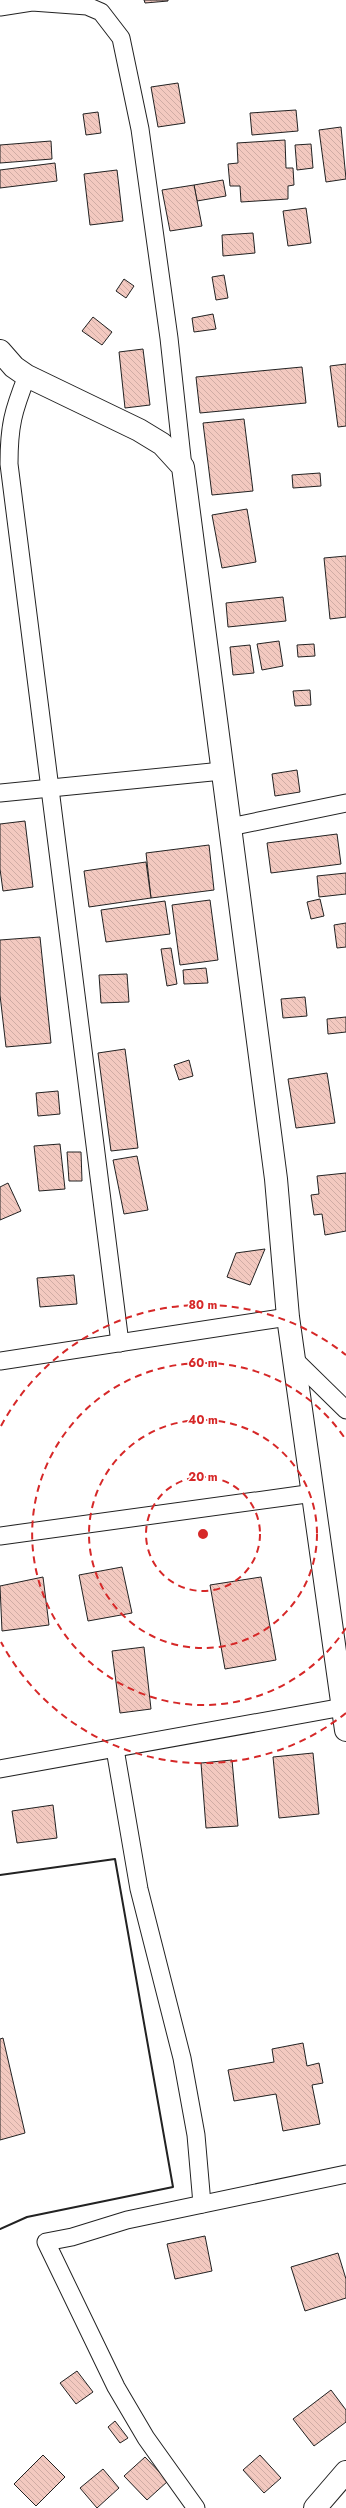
<svg xmlns="http://www.w3.org/2000/svg" width="346" height="2508" font-family="Jost,sans-serif">
	<style>
		.building { fill: url(#building-back-hatch); stroke: #222 }
		.lines { fill: none; stroke-linecap: round; stroke-linejoin: round }
		.minor-casing { stroke: #222; stroke-width: 19 }
		.trunk-casing { stroke: #222; stroke-width: 24 }
		.minor { stroke: #fff; stroke-width: 17 }
		.trunk { stroke: #fff; stroke-width: 22 }
		.wall { stroke: #222; stroke-width: 2 }
		.ring { fill: none; stroke: #d62828; stroke-width: 2; stroke-dasharray: 7 5 }
		.centre { fill: #d62828; stroke: #fff; stroke-width: 2 }
		.ring-label { font-size: 12px; text-anchor: middle; font-weight: bold; fill: #d62828; stroke: #fff; stroke-width: 3; stroke-linejoin: round; paint-order: stroke }
	</style>
	<defs>
		<pattern id="building-back-hatch" width="6" height="6" patternUnits="userSpaceOnUse"><rect width="6" height="6" fill="#f3c9c0"/><path d="M-1 5l2 2M0 0l6 6M5-1l2 2" fill="none" stroke="#d0aca5"/></pattern>
	</defs>
	<rect width="100%" height="100%" fill="#fff"/>
	<g class="building">
		<path d="M 144,0 L 168,0 L 168,1 L 145,3 Z"/>
		<path d="M 178,83 L 185,123 L 158,127 L 151,87 Z"/>
		<path d="M 296,110 L 298,131 L 252,135 L 250,113 Z"/>
		<path d="M 98,112 L 101,133 L 86,135 L 83,114 Z"/>
		<path d="M 341,127 L 346,179 L 326,182 L 319,130 Z"/>
		<path d="M 285,140 L 286,168 L 293,168 L 294,185 L 288,186 L 288,199 L 241,202 L 240,186 L 230,186 L 228,164 L 238,163 L 237,143 Z"/>
		<path d="M 51,141 L 52,159 L 0,163 L 0,145 Z"/>
		<path d="M 311,144 L 313,168 L 297,170 L 295,145 Z"/>
		<path d="M 55,163 L 57,181 L 0,188 L 0,170 Z"/>
		<path d="M 117,170 L 123,221 L 90,225 L 84,174 Z"/>
		<path d="M 223,180 L 226,196 L 197,201 L 194,185 Z"/>
		<path d="M 194,185 L 202,226 L 170,231 L 162,190 Z"/>
		<path d="M 306,208 L 311,243 L 288,246 L 283,211 Z"/>
		<path d="M 253,233 L 255,253 L 223,256 L 222,235 Z"/>
		<path d="M 224,275 L 228,298 L 216,300 L 212,277 Z"/>
		<path d="M 124,279 L 134,286 L 126,298 L 116,291 Z"/>
		<path d="M 213,314 L 216,329 L 194,332 L 192,318 Z"/>
		<path d="M 93,317 L 112,332 L 102,345 L 82,331 Z"/>
		<path d="M 143,349 L 150,405 L 125,408 L 119,352 Z"/>
		<path d="M 346,364 L 346,426 L 338,427 L 330,366 Z"/>
		<path d="M 302,367 L 306,403 L 200,413 L 196,377 Z"/>
		<path d="M 244,419 L 253,491 L 212,495 L 203,423 Z"/>
		<path d="M 320,473 L 321,486 L 293,488 L 292,475 Z"/>
		<path d="M 247,509 L 256,562 L 222,568 L 212,515 Z"/>
		<path d="M 346,556 L 346,617 L 330,619 L 324,558 Z"/>
		<path d="M 283,597 L 286,621 L 228,627 L 226,603 Z"/>
		<path d="M 279,641 L 283,666 L 262,670 L 257,644 Z"/>
		<path d="M 314,644 L 315,656 L 298,657 L 297,645 Z"/>
		<path d="M 250,645 L 254,673 L 233,675 L 230,647 Z"/>
		<path d="M 310,690 L 311,705 L 295,706 L 293,691 Z"/>
		<path d="M 297,770 L 300,792 L 275,796 L 272,774 Z"/>
		<path d="M 25,821 L 33,887 L 3,891 L 0,869 L 0,824 Z"/>
		<path d="M 337,834 L 341,864 L 271,873 L 267,843 Z"/>
		<path d="M 209,845 L 214,890 L 151,898 L 146,853 Z"/>
		<path d="M 146,862 L 151,898 L 89,907 L 84,871 Z"/>
		<path d="M 346,873 L 346,894 L 319,897 L 317,876 Z"/>
		<path d="M 320,899 L 324,916 L 311,919 L 307,902 Z"/>
		<path d="M 210,900 L 218,960 L 180,965 L 172,905 Z"/>
		<path d="M 165,901 L 170,934 L 106,942 L 101,910 Z"/>
		<path d="M 346,923 L 346,947 L 337,948 L 334,925 Z"/>
		<path d="M 40,937 L 51,1043 L 6,1047 L 0,995 L 0,940 Z"/>
		<path d="M 171,948 L 177,984 L 167,986 L 161,949 Z"/>
		<path d="M 206,968 L 208,983 L 184,984 L 183,970 Z"/>
		<path d="M 127,974 L 129,1002 L 101,1003 L 99,975 Z"/>
		<path d="M 305,997 L 307,1016 L 283,1018 L 281,999 Z"/>
		<path d="M 346,1017 L 346,1032 L 328,1034 L 327,1019 Z"/>
		<path d="M 125,1049 L 138,1148 L 111,1151 L 98,1053 Z"/>
		<path d="M 189,1060 L 193,1076 L 179,1080 L 174,1065 Z"/>
		<path d="M 327,1073 L 335,1123 L 296,1128 L 288,1079 Z"/>
		<path d="M 58,1091 L 60,1114 L 38,1116 L 36,1093 Z"/>
		<path d="M 60,1144 L 65,1189 L 39,1191 L 34,1146 Z"/>
		<path d="M 67,1152 L 81,1152 L 82,1181 L 69,1181 Z"/>
		<path d="M 137,1156 L 148,1210 L 124,1214 L 113,1160 Z"/>
		<path d="M 346,1173 L 346,1231 L 325,1235 L 322,1214 L 314,1215 L 311,1195 L 319,1194 L 317,1176 Z"/>
		<path d="M 8,1183 L 21,1211 L 0,1220 L 0,1187 Z"/>
		<path d="M 265,1249 L 250,1285 L 227,1277 L 236,1253 Z"/>
		<path d="M 74,1275 L 77,1304 L 40,1307 L 37,1278 Z"/>
		<path d="M 122,1567 L 132,1613 L 88,1621 L 79,1575 Z"/>
		<path d="M 43,1577 L 49,1625 L 2,1631 L 0,1586 Z"/>
		<path d="M 261,1577 L 276,1660 L 225,1669 L 210,1585 Z"/>
		<path d="M 144,1647 L 151,1709 L 120,1713 L 112,1651 Z"/>
		<path d="M 313,1753 L 319,1814 L 279,1818 L 273,1757 Z"/>
		<path d="M 232,1760 L 238,1826 L 206,1828 L 201,1763 Z"/>
		<path d="M 53,1805 L 57,1838 L 17,1843 L 12,1811 Z"/>
		<path d="M 3,2038 L 25,2133 L 0,2140 L 0,2039 Z"/>
		<path d="M 303,2043 L 307,2066 L 319,2063 L 323,2083 L 312,2085 L 320,2124 L 283,2131 L 276,2094 L 234,2101 L 228,2070 L 274,2062 L 272,2049 Z"/>
		<path d="M 205,2236 L 212,2271 L 175,2279 L 167,2244 Z"/>
		<path d="M 338,2253 L 346,2279 L 346,2298 L 305,2311 L 291,2267 Z"/>
		<path d="M 77,2371 L 93,2392 L 76,2404 L 60,2383 Z"/>
		<path d="M 331,2390 L 346,2410 L 346,2422 L 314,2446 L 293,2419 Z"/>
		<path d="M 115,2421 L 128,2438 L 120,2443 L 108,2427 Z"/>
		<path d="M 43,2455 L 65,2477 L 36,2506 L 14,2484 Z"/>
		<path d="M 260,2455 L 281,2478 L 264,2493 L 243,2470 Z"/>
		<path d="M 145,2457 L 168,2481 L 147,2500 L 124,2476 Z"/>
		<path d="M 103,2469 L 119,2488 L 97,2508 L 80,2488 Z"/>
	</g>
	<g class="lines">
		<defs>
			<g id="minor">
				<path d="M 0,7 L 32,2 L 87,6 L 101,12 L 121,38 L 140,129 L 169,338 L 183,467"/>
				<path d="M 27,376 C 13,411 9,426 9,464 L 120,1343"/>
				<path d="M 0,793 L 222,771"/>
				<path d="M 230,827 L 346,803"/>
				<path d="M 295,1360 L 346,1410"/>
				<path d="M 0,1361 L 288,1317"/>
				<path d="M 0,1536 L 314,1493"/>
				<path d="M 115,1749 L 139,1889 L 182,2058 L 196,2135 L 202,2204"/>
				<path d="M 0,1769 L 343,1707"/>
				<path d="M 196,2508 L 146,2438 L 116,2387 L 46,2242 L 72,2237 L 127,2220 L 346,2174"/>
			</g>
			<g id="trunk">
				<path d="M 0,351 L 14,367 L 27,376 L 139,430 L 162,444 L 183,467 L 276,1179 L 288,1317 L 346,1730"/>
				<path d="M 315,2508 L 346,2472"/>
			</g>
		</defs>
		<use href="#minor" class="minor-casing"/>
		<use href="#trunk" class="trunk-casing"/>
		<use href="#minor" class="minor"/>
		<use href="#trunk" class="trunk"/>
		<path class="wall" d="M 0,1875 L 115,1859 L 173,2187 L 27,2217 L 0,2229"/>
	</g>
	<g class="ring">
		<circle cx="203" cy="1534" r="57"/>
		<circle cx="203" cy="1534" r="114"/>
		<path d="M346 1628A171 171 0 1 1 346 1440"/>
		<path d="M346 1713A229 229 0 0 1 1 1642M1 1426A229 229 0 0 1 346 1355"/>
	</g>
	<circle cx="203" cy="1534" r="6" class="centre"/>
	<g class="ring-label">
		<text x="203" y="1309">80 m</text>
		<text x="203" y="1367">60 m</text>
		<text x="203" y="1424">40 m</text>
		<text x="203" y="1481">20 m</text>
	</g>
</svg>
